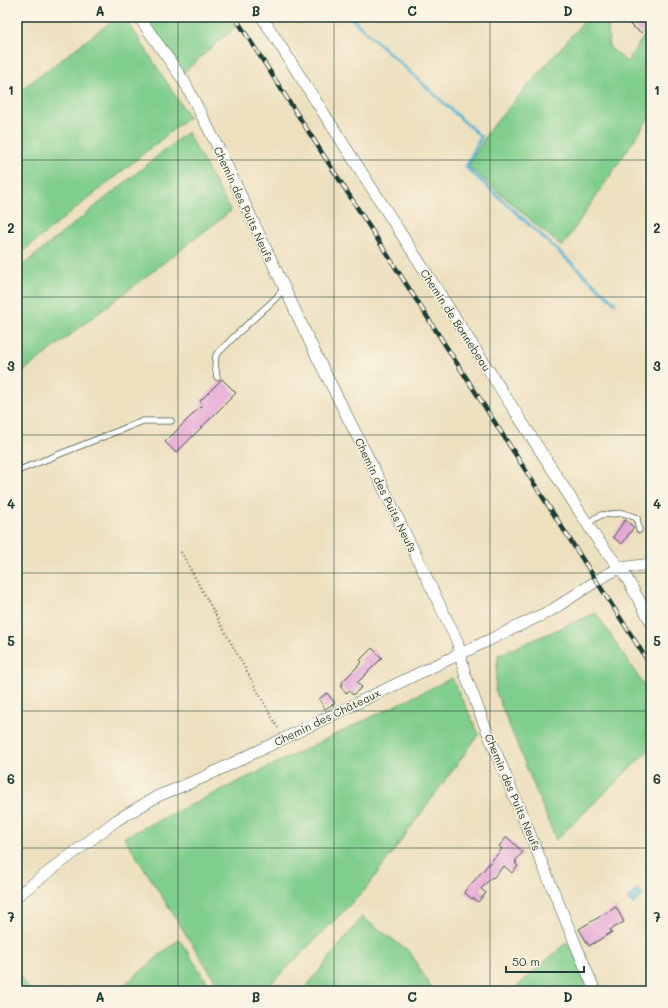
<svg xmlns="http://www.w3.org/2000/svg" width="668" height="1008" font-family="Mali,sans-serif">
	<style>
		.green { fill: #80ce8d; stroke: #508660 }
		.water { fill: url(#water-ripples); stroke: #3c7a86 }
		.lines { fill: none; stroke-linecap: round; stroke-linejoin: round }
		.stream { stroke: #59b6d7; stroke-width: 3 }
		.building { fill: #e5a9d6 }
		.lane-casing { stroke: #3e5549; stroke-width: 7 }
		.street-casing { stroke: #3e5549; stroke-width: 12 }
		.path { stroke: #3e5549; stroke-width: 2; stroke-dasharray: 1 3; stroke-linecap: butt }
		.lane { stroke: #fff; stroke-width: 5.5 }
		.street { stroke: #fff; stroke-width: 11 }
		.rail-casing { stroke: #1f3d34; stroke-width: 4.5 }
		.rail { stroke: #fcf5e5; stroke-width: 3; stroke-dasharray: 9; stroke-linecap: butt }
		.grid { fill: none; stroke: #1f3d34; stroke-width: 1; stroke-opacity: 0.55 }
		.labels { text-anchor: middle; dominant-baseline: central; stroke-width: 3; stroke-linejoin: round; paint-order: stroke }
		.street-label { font-size: 11px; fill: #1f3d34; stroke: #fcf5e5 }
		.neatline { fill: none; stroke: #1f3d34; stroke-width: 1.5 }
		.grid-label { font-size: 13px; text-anchor: middle; font-weight: bold; fill: #1f3d34 }
	</style>
	<defs>
		<pattern id="water-ripples" width="26" height="14" patternUnits="userSpaceOnUse"><rect width="26" height="14" fill="#59b6d7"/><path d="M2 4q2-2 4 0t4 0M15 11q2-2 4 0t4 0" fill="none" stroke="#4995af"/></pattern>
	</defs>
	<rect width="100%" height="100%" fill="#fcf5e5"/>
	<filter id="ink" filterUnits="userSpaceOnUse"><feTurbulence type="fractalNoise" baseFrequency=".025" numOctaves="2"/><feDisplacementMap in="SourceGraphic" scale="8" xChannelSelector="R" yChannelSelector="G"/><feConvolveMatrix kernelMatrix="1 2 1 2 8 2 1 2 1" color-interpolation-filters="sRGB"/></filter>
	<filter id="wash" filterUnits="userSpaceOnUse"><feTurbulence type="fractalNoise" baseFrequency=".012" numOctaves="4" result="noise"/><feDisplacementMap in="SourceGraphic" scale="16" xChannelSelector="R" yChannelSelector="G"/><feGaussianBlur stdDeviation="0.9" result="paint"/><feColorMatrix in="noise" values="0 0 0 0 0 0 0 0 0 0 0 0 0 0 0 0 0 1.4 0 .05"/><feComposite in="paint" operator="in"/></filter>
	<g filter="url(#wash)">
		<rect width="100%" height="100%" fill="#ede0bf"/>
		<g class="green">
			<path d="M 117,17 L 125,17 L 189,117 L 17,256 L 17,93 Z"/>
			<path d="M 145,17 L 229,17 L 235,27 L 183,73 Z"/>
			<path d="M 588,17 L 608,22 L 609,47 L 627,62 L 651,25 L 651,115 L 562,247 L 468,166 L 490,129 Z"/>
			<path d="M 187,132 L 231,211 L 17,376 L 17,270 Z"/>
			<path d="M 596,613 L 651,696 L 651,748 L 556,840 L 495,690 L 498,655 Z"/>
			<path d="M 452,678 L 479,734 L 365,890 L 264,991 L 222,991 L 124,837 Z"/>
			<path d="M 362,917 L 410,952 L 433,991 L 303,991 Z"/>
			<path d="M 179,939 L 213,991 L 117,991 Z"/>
			<path d="M 567,942 L 594,991 L 512,991 Z"/>
			<path d="M 17,972 L 31,991 L 17,991 Z"/>
		</g>
		<path class="water" d="M 638,888 L 644,894 L 633,905 L 627,899 Z"/>
		<g class="lines">
			<path class="stream" d="M 350,17 L 481,137 L 466,167 L 615,303"/>
		</g>
		<g id="blocks">
			<g class="building">
				<path d="M 636,17 L 651,17 L 651,21 L 642,33 L 630,25 Z"/>
				<path d="M 222,379 L 236,393 L 176,453 L 165,442 L 203,404 L 200,401 Z"/>
				<path d="M 625,520 L 634,527 L 622,544 L 613,537 Z"/>
				<path d="M 372,648 L 382,658 L 357,683 L 362,687 L 353,695 L 349,691 L 346,693 L 340,686 L 343,684 L 342,682 L 362,662 L 360,660 Z"/>
				<path d="M 327,693 L 335,703 L 325,709 L 319,699 Z"/>
				<path d="M 507,837 L 523,852 L 515,861 L 517,862 L 515,863 L 518,866 L 512,873 L 504,866 L 493,878 L 492,877 L 481,889 L 486,893 L 478,902 L 473,898 L 472,899 L 464,892 L 502,849 L 499,846 Z"/>
				<path d="M 616,907 L 624,922 L 610,930 L 612,932 L 589,946 L 579,929 Z"/>
			</g>
		</g>
	</g>
	<g filter="url(#ink)">
		<use href="#blocks" fill-opacity="0" stroke="#3e5549" stroke-width="1"/>
		<g class="lines">
			<defs>
				<g id="lane">
					<path d="M 217,377 L 215,364 L 216,355 L 237,334 L 276,298 L 284,288"/>
					<path d="M 17,471 L 143,421 L 171,421"/>
					<path d="M 587,523 L 601,515 L 623,513 L 637,518 L 639,530"/>
				</g>
				<g id="street">
					<path d="M 139,17 L 184,81 L 219,149 L 318,359 L 381,483 L 457,641 L 465,674 L 483,721 L 595,991"/>
					<path d="M 262,17 L 597,539 L 625,575 L 651,622"/>
					<path d="M 17,896 L 117,820 L 158,796 L 202,778 L 438,664 L 460,654 L 552,610 L 601,578 L 619,568 L 651,564"/>
				</g>
			</defs>
			<use href="#lane" class="lane-casing"/>
			<use href="#street" class="street-casing"/>
			<path class="path" d="M 181,552 L 279,730"/>
			<use href="#lane" class="lane"/>
			<use href="#street" class="street"/>
			<defs>
				<path id="rail" d="M 235,17 L 651,666"/>
			</defs>
			<use href="#rail" class="rail-casing"/>
			<use href="#rail" class="rail"/>
		</g>
	</g>
	<path class="grid" d="M 178,17 L 178,991M 334,17 L 334,991M 490,17 L 490,991M 17,160 L 651,160M 17,297 L 651,297M 17,435 L 651,435M 17,573 L 651,573M 17,711 L 651,711M 17,848 L 651,848"/>
	<g class="labels">
		<g class="street-label">
			<text transform="translate(244 204) rotate(65)">Chemin des Puits Neufs</text>
			<text transform="translate(456 320) rotate(57)">Chemin de Bonnebeau</text>
			<text transform="translate(386 495) rotate(64)">Chemin des Puits Neufs</text>
			<text transform="translate(327 717) rotate(-26)">Chemin des Châteaux</text>
			<text transform="translate(513 792) rotate(67)">Chemin des Puits Neufs</text>
		</g>
	</g>
	<rect width="668" height="1008" fill="none" stroke="#fcf5e5" stroke-width="44"/>
	<path d="M506 966v6h78v-6" fill="none" stroke="#1f3d34" stroke-width="2"/>
	<text x="512" y="966" font-size="12" fill="#1f3d34" stroke="#fcf5e5" stroke-width="3" paint-order="stroke">50 m</text>
	<rect x="22" y="22" width="624" height="964" class="neatline"/>
	<g class="grid-label">
		<text x="100" y="16">A</text>
		<text x="256" y="16">B</text>
		<text x="412" y="16">C</text>
		<text x="568" y="16">D</text>
		<text x="11" y="95">1</text>
		<text x="657" y="95">1</text>
		<text x="11" y="233">2</text>
		<text x="657" y="233">2</text>
		<text x="11" y="371">3</text>
		<text x="657" y="371">3</text>
		<text x="11" y="509">4</text>
		<text x="657" y="509">4</text>
		<text x="11" y="646">5</text>
		<text x="657" y="646">5</text>
		<text x="11" y="784">6</text>
		<text x="657" y="784">6</text>
		<text x="11" y="922">7</text>
		<text x="657" y="922">7</text>
		<text x="100" y="1002">A</text>
		<text x="256" y="1002">B</text>
		<text x="412" y="1002">C</text>
		<text x="568" y="1002">D</text>
	</g>
</svg>
